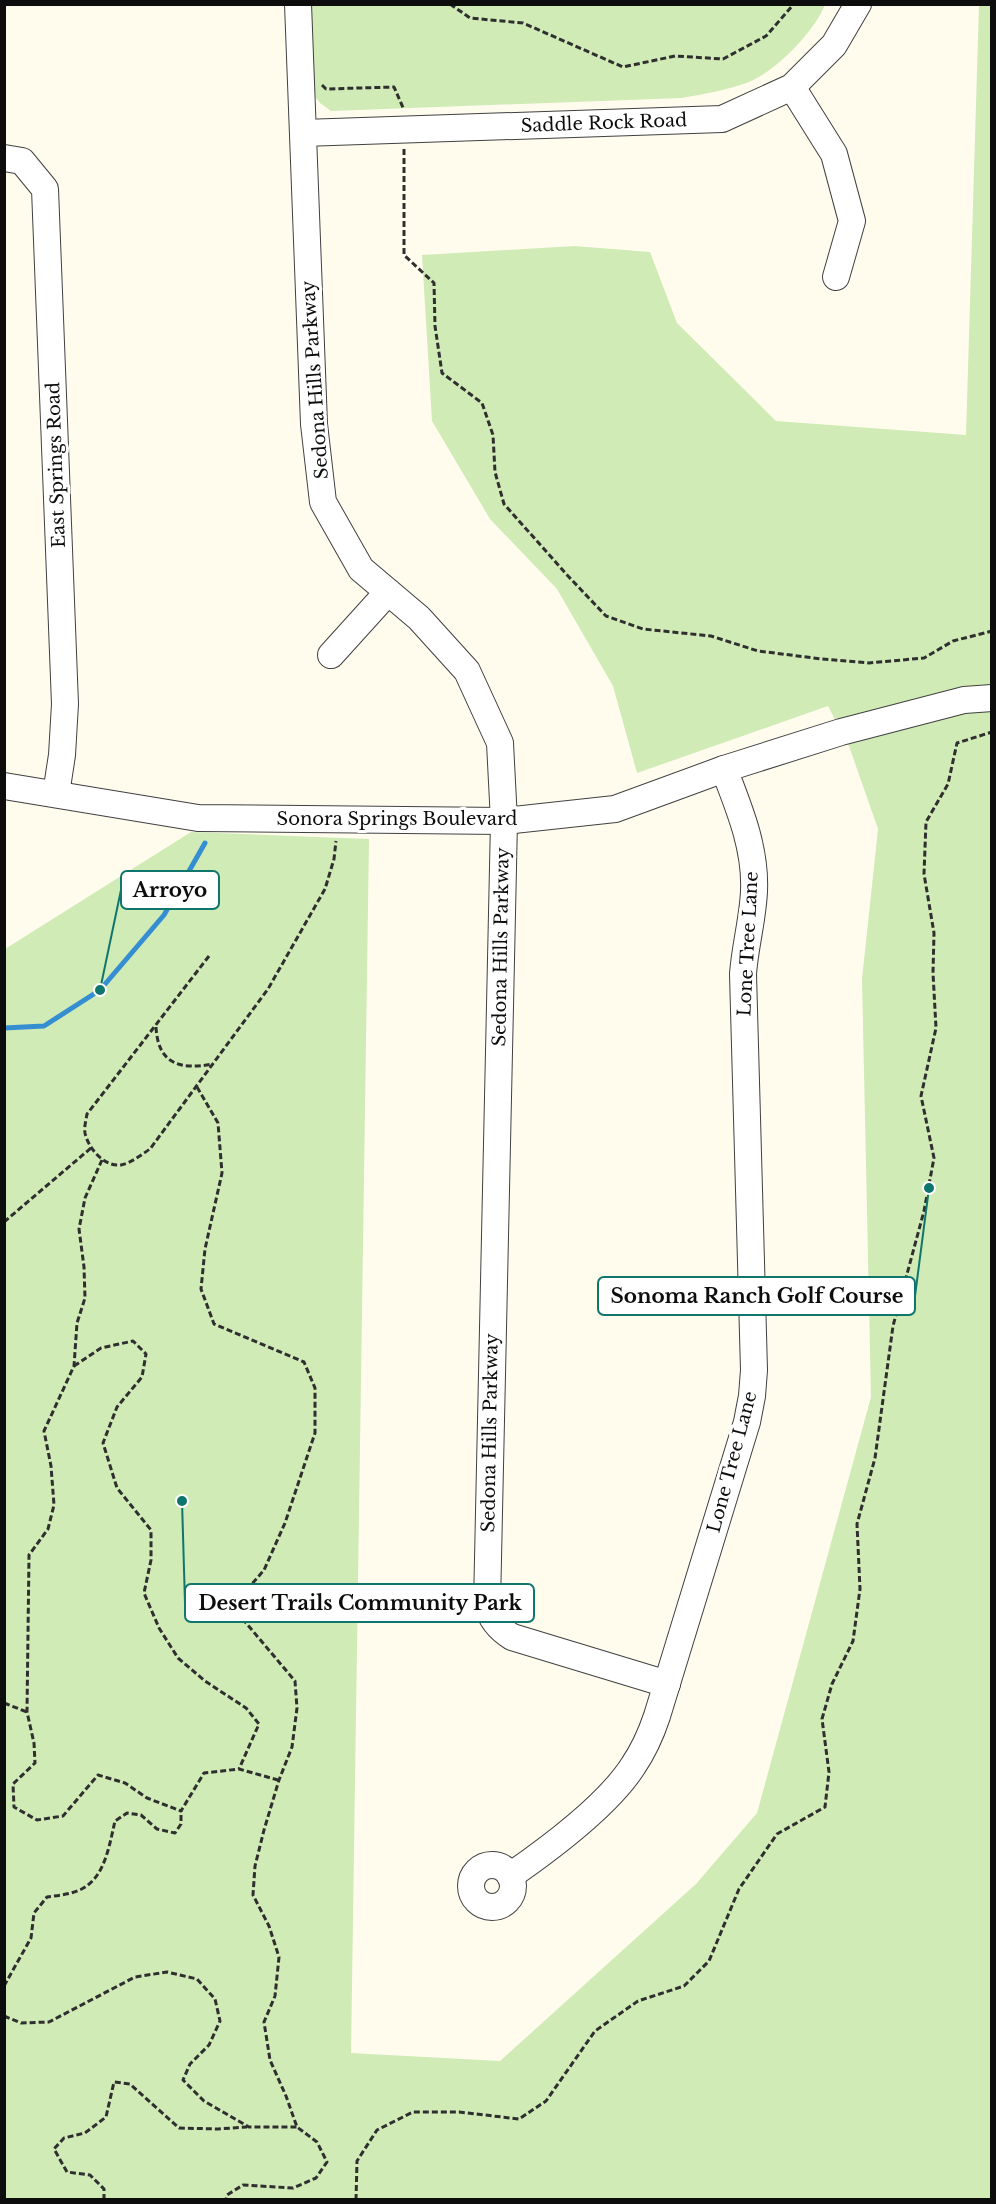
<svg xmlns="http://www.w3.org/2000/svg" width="996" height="2204" font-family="'Libre Baskerville',serif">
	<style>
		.green { fill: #d0ebb6 }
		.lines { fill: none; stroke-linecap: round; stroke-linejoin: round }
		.stream { stroke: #358ed2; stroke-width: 5 }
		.minor-casing { stroke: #404040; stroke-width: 28 }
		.path { stroke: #2f2f2f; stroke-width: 3; stroke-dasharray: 6 3; stroke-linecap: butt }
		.minor { stroke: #fff; stroke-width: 26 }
		.labels { text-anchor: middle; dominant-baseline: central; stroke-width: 6; stroke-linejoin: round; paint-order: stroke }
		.street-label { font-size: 18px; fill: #0d0d0d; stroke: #fff }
		.leader { fill: none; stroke: #0f766e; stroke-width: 2 }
		.callout-dot { fill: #0f766e; stroke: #fff; stroke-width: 2 }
		.callout { fill: #fff; stroke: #0f766e; stroke-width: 2 }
		.callout-label { font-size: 20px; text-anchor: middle; font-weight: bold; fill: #0d0d0d }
	</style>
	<rect width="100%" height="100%" fill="#fffcee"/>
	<g class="green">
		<path d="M 307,5 L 825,5 C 813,33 777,70 749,82 C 728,90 704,94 682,98 L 331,111 L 320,103 L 309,89 Z"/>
		<path d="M 979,5 L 991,5 L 991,2199 L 5,2200 L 5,949 L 191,832 L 369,839 L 351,2053 L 500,2061 L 696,1884 L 757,1813 L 871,1397 L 862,979 L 878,829 L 849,746 L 828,706 L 637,773 L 613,686 L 557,589 L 490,519 L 432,421 L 422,255 L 574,246 L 650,252 L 677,323 L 776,421 L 966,435 Z"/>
	</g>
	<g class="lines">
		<path class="stream" d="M 4,1028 L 44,1026 L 100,990 L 164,915 L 205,843"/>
		<defs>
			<g id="minor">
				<path d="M 298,4 L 314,424 L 323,502 L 361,569 L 419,618 L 467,671 L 500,743 L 504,821 L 487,1605 C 491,1620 499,1629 512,1637 L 667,1684"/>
				<path d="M 792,87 L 834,154 L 852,221 L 836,277"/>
				<path d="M 303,133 L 722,119 L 792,87 L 834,45 L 858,4"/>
				<path d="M 4,158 L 22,161 L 45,189 L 65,704 L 62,755 L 56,794"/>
				<path d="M 331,655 L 388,592"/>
				<path d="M 4,786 L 198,818 L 504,821 L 615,809 L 724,769 L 841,732 L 964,700 L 992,698"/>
				<circle cx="492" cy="1886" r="21"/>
				<path d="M 510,1876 C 549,1849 608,1805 633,1766 C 644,1750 651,1734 657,1716 L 747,1422 L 752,1396 L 754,1370 L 743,974 C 745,946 753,918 754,891 C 756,848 739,808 724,769"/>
			</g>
		</defs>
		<use href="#minor" class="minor-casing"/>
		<g class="path">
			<path d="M 450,4 L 470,18 L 523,23 L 623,67 L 675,56 L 723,59 L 766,36 L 794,4"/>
			<path d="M 322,85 L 326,89 L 394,87 L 404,110"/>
			<path d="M 404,149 L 404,255 L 434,283 L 435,326 L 442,373 L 482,403 L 493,435 L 495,472 L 504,504 L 568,576 L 606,616 L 643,629 L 711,636 L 758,651 L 822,659 L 869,663 L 924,658 L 953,641 L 992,631"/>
			<path d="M 209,956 L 87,1114 C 86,1120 84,1127 85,1133 C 88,1148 104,1167 121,1165 C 131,1163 141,1155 150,1149 L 268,989 L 325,889 L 334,859 L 336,841"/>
			<path d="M 156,1027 C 158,1065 181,1070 213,1064"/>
			<path d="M 197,1087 L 218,1123 L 222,1173 L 205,1249 L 201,1289 L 214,1324 L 304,1362 L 315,1388 L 315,1433 L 285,1523 L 264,1570 L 245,1592 L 241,1617 L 295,1681 L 297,1708 L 292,1747 L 279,1780 L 264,1830 L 255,1866 L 253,1895 L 269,1926 L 279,1957 L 275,1996 L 264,2022 L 270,2060 L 286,2096 L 297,2127 L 317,2142 L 327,2162 L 316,2178 L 293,2188 L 243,2185 L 227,2195 L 226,2200"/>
			<path d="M 102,1160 L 85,1198 L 79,1229 L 84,1267 L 85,1298 L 77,1323 L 74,1366 L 44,1431 L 51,1466 L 54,1505 L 48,1529 L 29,1555 L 27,1712 L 34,1743 L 35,1763 L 13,1784 L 14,1807 L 37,1820 L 63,1816 L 98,1775 L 125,1783 L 147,1798 L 181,1811 L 204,1773 L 239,1769 L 278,1780"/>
			<path d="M 4,1222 L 91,1148"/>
			<path d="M 74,1366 L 101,1348 L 133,1341 L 146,1354 L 142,1377 L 117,1407 L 103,1443 L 117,1488 L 151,1530 L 151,1560 L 144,1593 L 159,1628 L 178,1658 L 205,1681 L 246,1708 L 259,1724 L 239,1769"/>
			<path d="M 4,1703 L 27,1712"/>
			<path d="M 4,1986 L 31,1938 L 34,1913 L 47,1897 C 60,1895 77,1894 88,1885 C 106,1871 110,1842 115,1821 L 127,1813 L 141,1815 L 157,1829 L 175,1833 L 181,1824 L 181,1811"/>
			<path d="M 4,2016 L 21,2023 L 49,2022 L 135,1977 L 167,1972 L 197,1979 L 215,1999 L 220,2021 L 209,2045 L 190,2064 L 183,2080 L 204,2101 L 249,2127 L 297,2127"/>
			<path d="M 104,2200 L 104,2189 L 90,2175 L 67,2172 L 54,2149 L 64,2138 L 85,2133 L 106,2117 L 114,2082 L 130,2084 L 179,2128 L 218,2129 L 247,2127"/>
			<path d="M 356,2200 L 357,2161 L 377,2130 L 413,2112 L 459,2112 L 519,2119 L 546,2101 L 595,2031 L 638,2001 L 684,1986 L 709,1961 L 739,1889 L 777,1834 L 825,1807 L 829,1772 L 822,1719 L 832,1684 L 853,1641 L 860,1589 L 857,1524 L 875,1458 L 893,1326 L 924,1211 L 934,1158 L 921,1096 L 936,1028 L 933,973 L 934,933 L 924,874 L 926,822 L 948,784 L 957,743 L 992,732"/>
		</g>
		<use href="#minor" class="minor"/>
	</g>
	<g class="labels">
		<g class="street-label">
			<text transform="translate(604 123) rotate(-2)">Saddle Rock Road</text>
			<text transform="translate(315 380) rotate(-94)">Sedona Hills Parkway</text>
			<text transform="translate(56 465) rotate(-92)">East Springs Road</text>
			<text x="397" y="819">Sonora Springs Boulevard</text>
			<text transform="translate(748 944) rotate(-87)">Lone Tree Lane</text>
			<text transform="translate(501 947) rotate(-89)">Sedona Hills Parkway</text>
			<text transform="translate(490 1433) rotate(-89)">Sedona Hills Parkway</text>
			<text transform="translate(732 1462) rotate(-75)">Lone Tree Lane</text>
		</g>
	</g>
	<path class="leader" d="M100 990L121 890M929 1188L915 1296M182 1501L185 1603"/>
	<g class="callout-dot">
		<circle cx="100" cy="990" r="6"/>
		<circle cx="929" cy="1188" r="6"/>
		<circle cx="182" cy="1501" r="6"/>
	</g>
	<g class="callout">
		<rect x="121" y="871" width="98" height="38" rx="6"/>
		<rect x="598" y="1277" width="317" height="38" rx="6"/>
		<rect x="185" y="1584" width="349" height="38" rx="6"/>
	</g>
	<g class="callout-label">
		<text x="170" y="897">Arroyo</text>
		<text x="757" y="1303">Sonoma Ranch Golf Course</text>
		<text x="360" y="1610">Desert Trails Community Park</text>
	</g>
	<rect width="996" height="2204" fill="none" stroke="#0d0d0d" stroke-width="12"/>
</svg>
